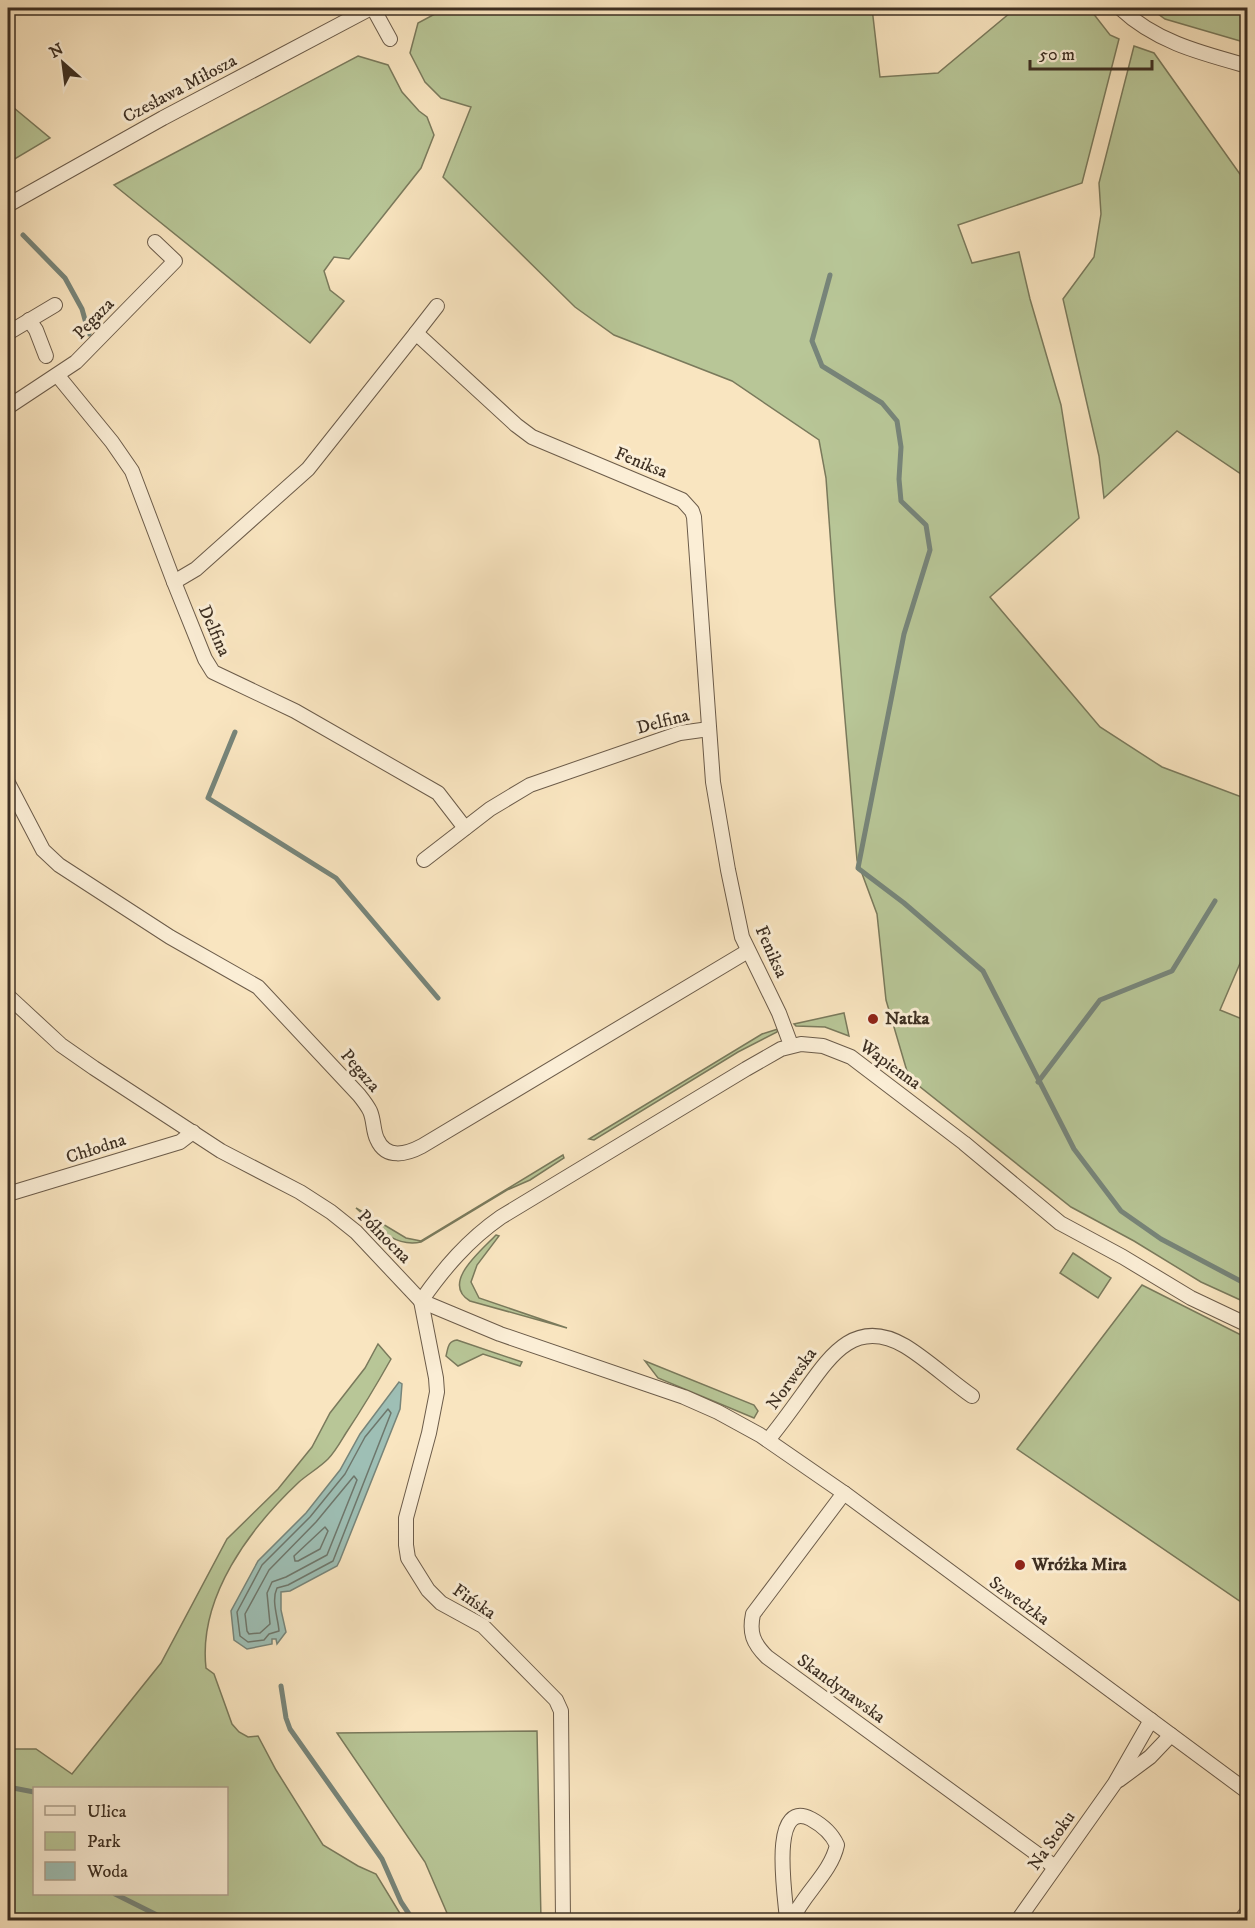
<svg xmlns="http://www.w3.org/2000/svg" width="1255" height="1928" font-family="'IM FELL DW Pica',serif">
	<style>
		.green { fill: #b8c697; stroke: #7a7a5c; stroke-width: 1.5; fill-rule: evenodd }
		.water { fill: #9ebfb5; stroke: #77857a; stroke-width: 1.5 }
		.lines { fill: none; stroke-linecap: round; stroke-linejoin: round }
		.shore { stroke: #6e776c; stroke-width: 1.5 }
		.stream { stroke: #77857a; stroke-width: 5 }
		.minor-casing { stroke: #6c5c4a; stroke-width: 16 }
		.minor { stroke: #fbeed6; stroke-width: 14 }
		.poi-dot { fill: #8f2418; stroke: #fbeed6; stroke-width: 2 }
		.labels { text-anchor: middle; dominant-baseline: central; stroke-width: 6; stroke-linejoin: round; paint-order: stroke }
		.street-label { font-size: 18px; fill: #3d2f22; stroke: #fbeed6 }
		.poi-label { font-size: 18px; font-weight: bold; fill: #3d2f22; stroke: #fbeed6; text-anchor: start }
	</style>
	<rect width="100%" height="100%" fill="#f9e5c0"/>
	<filter id="stains"><feTurbulence type="fractalNoise" baseFrequency=".00333" numOctaves="4"/><feColorMatrix values="0 0 0 0 .2 0 0 0 0 .09 0 0 0 0 .02 0 0 0 .5 -.17"/></filter>
	<radialGradient id="worn" r=".72"><stop offset=".6" stop-color="#630" stop-opacity="0"/><stop offset="1" stop-color="#630" stop-opacity=".3"/></radialGradient>
	<g class="green">
		<path d="M 446,8 L 872,8 L 880,77 L 938,73 L 1016,8 L 1089,8 L 1110,35 L 1119,39 L 1082,183 L 958,225 L 972,263 L 1019,252 L 1030,299 L 1061,405 L 1079,518 L 990,597 L 1100,727 L 1162,767 L 1247,799 L 1247,947 L 1220,1010 L 1247,1021 L 1247,1303 L 1201,1282 L 1134,1241 L 1071,1207 L 909,1078 L 886,1000 L 877,914 L 857,860 L 835,602 L 826,478 L 819,440 L 732,381 L 614,335 L 575,307 L 443,177 L 471,107 L 441,98 L 425,82 L 410,53 L 418,23 Z"/>
		<path d="M 1150,8 L 1247,8 L 1247,43 L 1165,19 Z"/>
		<path d="M 1134,46 L 1154,53 L 1247,184 L 1247,478 L 1177,431 L 1104,498 L 1099,456 L 1063,299 L 1094,257 L 1101,214 L 1099,183 Z"/>
		<path d="M 358,56 L 388,65 L 402,92 L 419,111 L 427,117 L 434,135 L 421,168 L 349,259 L 334,257 L 324,271 L 330,290 L 344,301 L 310,343 L 114,185 Z"/>
		<path d="M 8,103 L 50,138 L 8,163 Z"/>
		<path d="M 844,1013 L 849,1036 L 825,1027 L 796,1026 L 794,1024 Z"/>
		<path d="M 778,1029 L 777,1032 L 738,1052 L 594,1140 L 589,1139 L 762,1034 Z"/>
		<path d="M 563,1155 L 564,1158 L 530,1180 L 507,1190 L 421,1242 C 393,1248 375,1225 356,1208 L 406,1238 L 421,1241 Z"/>
		<path d="M 496,1235 L 499,1236 L 477,1265 L 471,1282 L 479,1298 L 567,1328 L 470,1301 C 440,1283 482,1250 496,1235 Z"/>
		<path d="M 1073,1253 L 1111,1278 L 1098,1298 L 1060,1273 Z"/>
		<path d="M 1142,1285 L 1247,1338 L 1247,1606 L 1017,1449 Z"/>
		<path d="M 457,1340 L 522,1362 L 520,1366 L 483,1354 L 458,1366 L 446,1356 C 448,1348 448,1341 457,1340 Z"/>
		<path d="M 378,1344 L 391,1359 C 377,1384 362,1409 346,1433 C 341,1441 335,1452 328,1459 C 319,1468 308,1474 299,1482 C 250,1528 198,1597 206,1668 L 214,1674 L 232,1724 L 239,1732 L 248,1737 L 258,1736 L 276,1770 L 323,1845 L 358,1866 L 376,1874 L 404,1920 L 8,1920 L 8,1749 L 36,1749 L 72,1774 L 161,1663 L 227,1539 L 278,1489 L 312,1447 L 330,1413 L 365,1368 ZM 34,1788 L 226,1788 L 226,1894 L 34,1894 Z"/>
		<path d="M 645,1361 L 754,1405 L 758,1411 L 754,1418 L 658,1378 Z"/>
		<path d="M 537,1731 L 541,1920 L 450,1920 L 425,1862 L 337,1733 Z"/>
	</g>
	<path class="water" d="M 399,1382 L 402,1384 L 400,1409 L 340,1560 L 337,1566 L 290,1591 L 281,1592 L 281,1610 L 286,1632 L 277,1644 L 276,1639 L 272,1639 L 272,1644 L 247,1649 L 234,1640 L 231,1611 L 258,1561 L 306,1513 L 340,1470 L 360,1434 Z"/>
	<g class="lines">
		<g class="shore">
			<path d="M 388,1409 L 391,1413 L 333,1561 L 288,1585 L 277,1588 C 271,1601 278,1617 279,1631 L 269,1634 L 264,1640 L 248,1642 L 240,1636 L 237,1612 L 262,1565 L 310,1517 L 345,1474 L 365,1437 Z"/>
			<path d="M 354,1476 L 357,1480 L 327,1555 L 286,1577 L 272,1582 L 267,1593 L 270,1624 L 260,1633 L 249,1634 L 247,1631 L 245,1614 L 269,1570 L 316,1522 Z"/>
			<path d="M 325,1527 L 328,1531 L 320,1549 L 298,1561 L 295,1561 L 294,1556 Z"/>
		</g>
		<g class="stream">
			<path d="M 23,235 L 65,278 L 82,309 L 89,334"/>
			<path d="M 830,275 L 812,341 L 822,366 L 882,403 L 897,421 L 901,447 L 899,479 L 901,501 L 926,525 L 930,550 L 904,634 L 858,868"/>
			<path d="M 235,732 L 208,798 L 336,878 L 438,998"/>
			<path d="M 859,869 L 904,903 L 983,971 L 1074,1149 L 1121,1211 L 1161,1239 L 1248,1285"/>
			<path d="M 1038,1082 L 1100,1000 L 1172,971 L 1215,901"/>
			<path d="M 281,1686 L 286,1718 L 290,1729 L 382,1859 L 401,1902 L 413,1920"/>
			<path d="M 8,1787 L 34,1792"/>
			<path d="M 115,1894 L 167,1920"/>
		</g>
		<defs>
			<g id="minor">
				<path d="M 373,8 L 390,39"/>
				<path d="M 1120,8 C 1156,42 1201,53 1248,66"/>
				<path d="M 8,205 L 163,118 L 371,8"/>
				<path d="M 29,320 L 36,330 L 46,356"/>
				<path d="M 8,333 L 55,305"/>
				<path d="M 416,333 L 437,306"/>
				<path d="M 58,376 L 112,442 L 132,471 L 174,582 L 205,659 L 213,672 L 295,711 L 438,793 L 465,828"/>
				<path d="M 8,407 L 76,362 L 175,261 L 155,242"/>
				<path d="M 174,582 L 196,569 L 308,469 L 416,333 L 516,425 L 532,437 L 682,500 L 692,511 L 694,517 L 713,782 L 728,870 L 742,937 L 779,1013 L 791,1045"/>
				<path d="M 8,783 L 43,850 L 59,865 L 170,937 L 258,987 L 359,1095 C 363,1100 367,1105 370,1111 C 374,1120 373,1131 377,1139 C 386,1160 407,1154 422,1146 L 748,951"/>
				<path d="M 424,860 L 490,809 L 530,785 L 680,733 L 709,729"/>
				<path d="M 8,996 L 61,1045 L 94,1068 L 221,1151 L 300,1192 L 331,1212 L 356,1232 L 421,1301 L 500,1334 L 684,1397 L 718,1412 L 760,1435 L 844,1493 L 1248,1792"/>
				<path d="M 8,1194 L 180,1142 L 193,1132"/>
				<path d="M 421,1301 C 444,1268 468,1240 501,1217 L 746,1069 L 781,1049 L 801,1044 L 823,1046 L 851,1057 L 964,1143 L 1060,1223 L 1123,1257 L 1191,1298 L 1248,1325"/>
				<path d="M 421,1301 L 436,1378 L 437,1392 L 429,1433 L 406,1518 L 406,1545 L 408,1558 L 428,1590 L 441,1603 L 483,1626 L 556,1700 L 561,1711 L 563,1920"/>
				<path d="M 768,1440 C 782,1423 794,1406 807,1388 C 832,1353 857,1318 905,1346 C 928,1360 949,1380 972,1396"/>
				<path d="M 844,1493 L 753,1614 C 749,1633 753,1643 767,1657 L 1055,1867"/>
				<path d="M 1119,1780 L 1150,1757 L 1171,1735"/>
				<path d="M 787,1920 C 786,1901 768,1797 811,1819 C 822,1825 832,1834 837,1845 C 831,1873 803,1894 792,1920"/>
				<path d="M 1018,1920 L 1115,1783 L 1151,1720"/>
				<path d="M 1241,1920 L 1248,1911"/>
			</g>
		</defs>
		<use href="#minor" class="minor-casing"/>
		<use href="#minor" class="minor"/>
	</g>
	<g class="poi-dot">
		<circle cx="873" cy="1019" r="6"/>
		<circle cx="1020" cy="1565" r="6"/>
	</g>
	<g class="labels">
		<g class="street-label">
			<text transform="translate(180 89) rotate(-28)">Czesława Miłosza</text>
			<text transform="translate(94 319) rotate(-46)">Pegaza</text>
			<text transform="translate(641 463) rotate(22)">Feniksa</text>
			<text transform="translate(214 631) rotate(66)">Delfina</text>
			<text transform="translate(663 722) rotate(-15)">Delfina</text>
			<text transform="translate(771 952) rotate(66)">Feniksa</text>
			<text transform="translate(890 1065) rotate(36)">Wapienna</text>
			<text transform="translate(360 1071) rotate(49)">Pegaza</text>
			<text transform="translate(96 1149) rotate(-18)">Chłodna</text>
			<text transform="translate(384 1237) rotate(45)">Północna</text>
			<text transform="translate(792 1379) rotate(-54)">Norweska</text>
			<text transform="translate(1019 1601) rotate(36)">Szwedzka</text>
			<text transform="translate(474 1602) rotate(34)">Fińska</text>
			<text transform="translate(841 1689) rotate(36)">Skandynawska</text>
			<text transform="translate(1052 1841) rotate(-55)">Na Stoku</text>
		</g>
		<g class="poi-label">
			<text x="885" y="1019">Natka</text>
			<text x="1032" y="1565">Wróżka Mira</text>
		</g>
	</g>
	<rect width="1255" height="1928" fill="none" stroke="#f9e5c0" stroke-width="30"/>
	<rect x="9" y="9" width="1237" height="1910" fill="none" stroke="#3d2f22" stroke-width="3"/>
	<rect x="15" y="15" width="1225" height="1898" fill="none" stroke="#3d2f22" stroke-width="1.5"/>
	<rect x="33" y="1787" width="195" height="108" fill="#fbeed6" stroke="#afa28e" stroke-width="1.5"/>
	<rect x="45" y="1806" width="30" height="9" fill="#fbeed6" stroke="#afa28e" stroke-width="1.5"/>
	<text x="87" y="1817" font-size="18" fill="#3d2f22">Ulica</text>
	<rect x="45" y="1832" width="30" height="18" fill="#b8c697" stroke="#afa28e" stroke-width="1.5"/>
	<text x="87" y="1847" font-size="18" fill="#3d2f22">Park</text>
	<rect x="45" y="1862" width="30" height="18" fill="#9ebfb5" stroke="#afa28e" stroke-width="1.5"/>
	<text x="87" y="1877" font-size="18" fill="#3d2f22">Woda</text>
	<g transform="translate(63 63) rotate(332)" stroke="#fbeed6" stroke-width="4.5" paint-order="stroke">
	<path d="M0-4.5L10 22L0 15L-10 22Z" fill="#3d2f22"/>
	<text y="-9" font-size="16" font-weight="bold" text-anchor="middle" fill="#3d2f22">N</text>
	</g>
	<path d="M1030 60v9h122v-9" fill="none" stroke="#3d2f22" stroke-width="3"/>
	<text x="1039" y="60" font-size="18" fill="#3d2f22" stroke="#fbeed6" stroke-width="4.5" paint-order="stroke">50 m</text>
	<rect width="100%" height="100%" filter="url(#stains)"/>
	<rect width="100%" height="100%" fill="url(#worn)"/>
</svg>
